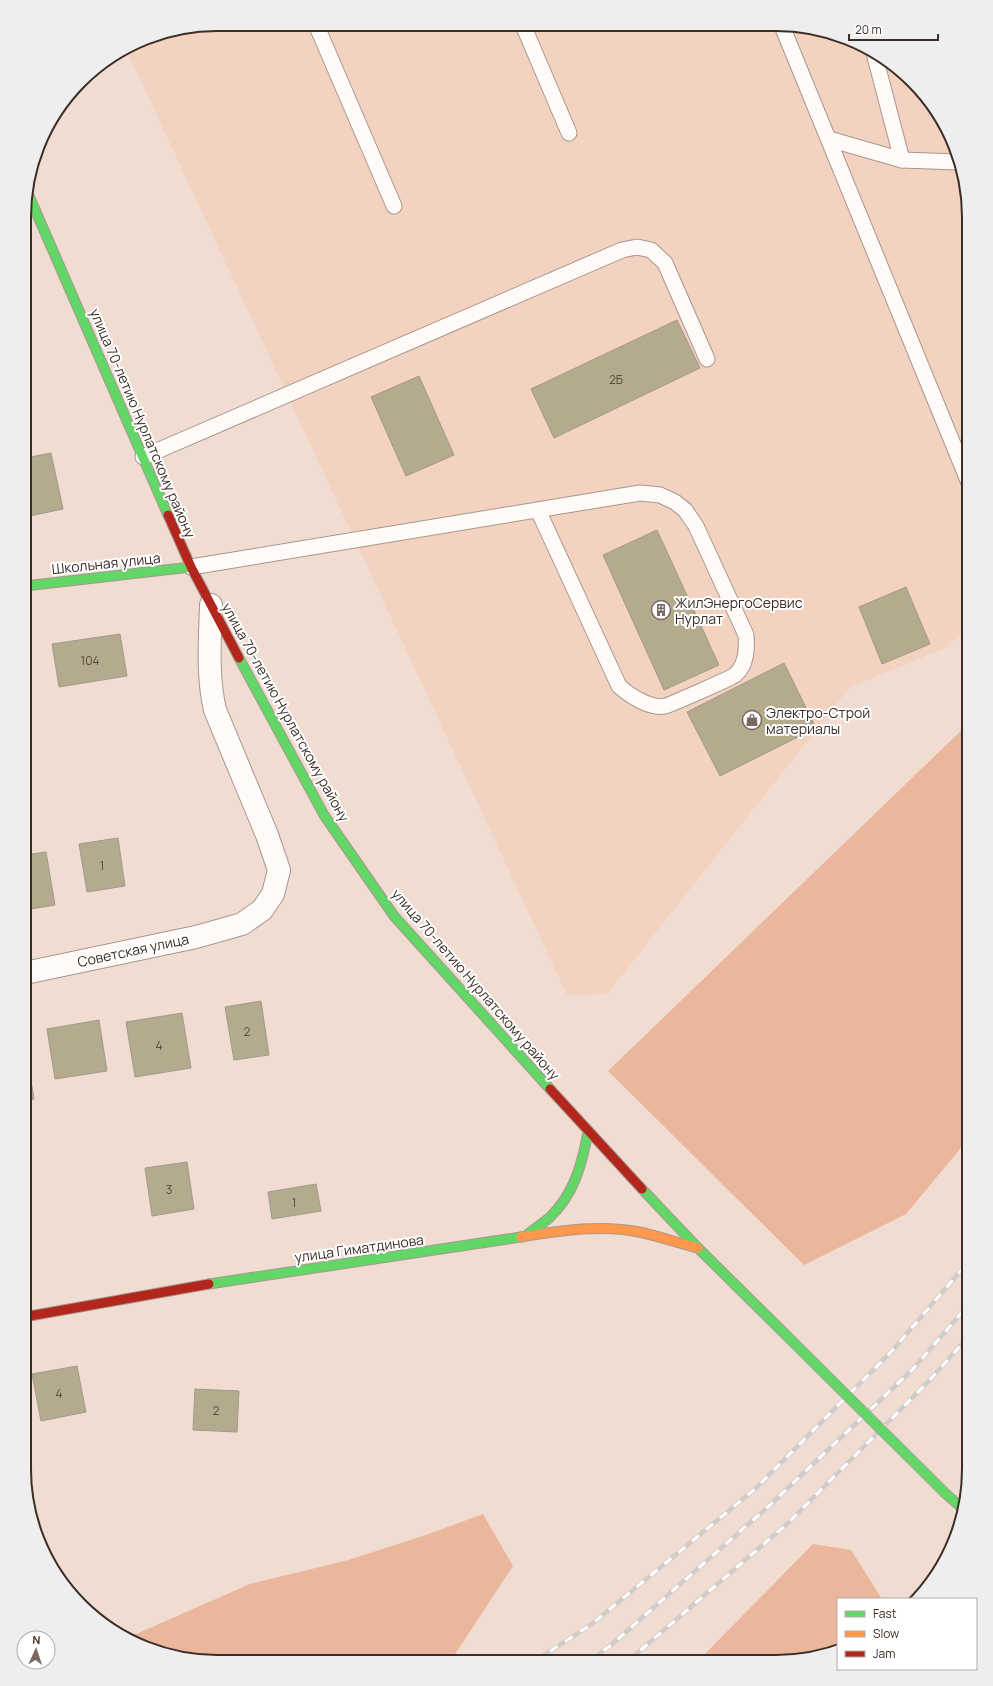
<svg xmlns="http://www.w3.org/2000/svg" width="993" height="1686" font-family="Manrope,sans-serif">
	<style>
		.built { fill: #f4d2c0 }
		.green { fill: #eab79d }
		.building { fill: #b4aa8e; stroke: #a2998d }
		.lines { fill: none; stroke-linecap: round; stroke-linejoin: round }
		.lane-casing { stroke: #a7978f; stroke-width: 17 }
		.street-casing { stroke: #a7978f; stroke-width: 24 }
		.fast-casing { stroke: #a7978f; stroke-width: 11 }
		.slow-casing { stroke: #a7978f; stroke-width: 11 }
		.jam-casing { stroke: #a7978f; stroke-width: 11 }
		.lane { stroke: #fdfaf8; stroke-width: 15 }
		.street { stroke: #fdfaf8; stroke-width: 22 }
		.fast { stroke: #63d668; stroke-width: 9 }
		.slow { stroke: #ff974d; stroke-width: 9 }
		.jam { stroke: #b3261e; stroke-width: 9 }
		.rail-casing { stroke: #d2ccc8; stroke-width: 4.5 }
		.rail { stroke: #fff; stroke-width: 3; stroke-dasharray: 9; stroke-linecap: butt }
		.fast-bridge-casing { stroke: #a2a79c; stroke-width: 11; stroke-linecap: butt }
		.fast-bridge { stroke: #63d668; stroke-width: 9 }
		.labels { text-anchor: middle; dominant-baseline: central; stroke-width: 4; stroke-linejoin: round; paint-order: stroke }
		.number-label { font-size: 12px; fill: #5a4c40 }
		.street-label { font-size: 14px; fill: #3c2d26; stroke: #fff }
		.poi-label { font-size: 14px; fill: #3c2d26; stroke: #fff; text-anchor: start }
		.rim { fill: none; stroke: #3c2d26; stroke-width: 2 }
	</style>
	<rect width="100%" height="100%" fill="#f1dcd1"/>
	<path class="built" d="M 217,24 L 801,26 L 850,39 L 894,64 L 929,100 L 954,143 L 969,217 L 969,628 L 943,649 L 850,687 L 607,994 L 567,995 L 126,49 L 143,39 Z"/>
	<g class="green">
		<path d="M 969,723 L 969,1138 L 906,1214 L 804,1265 L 608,1071 Z"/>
		<path d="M 483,1514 L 513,1566 L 452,1659 L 450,1661 L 192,1660 L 143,1647 L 127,1638 L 250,1584 L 348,1560 L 426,1535 Z"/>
		<path d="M 813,1544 L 851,1550 L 882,1599 L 838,1599 L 838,1650 L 776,1662 L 697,1662 Z"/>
	</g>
	<g class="building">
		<path d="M 677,320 L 700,368 L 554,438 L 531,389 Z"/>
		<path d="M 419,376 L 454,455 L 406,476 L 371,397 Z"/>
		<path d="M 51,453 L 63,509 L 25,517 L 25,458 Z"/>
		<path d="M 657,530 L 719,665 L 664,690 L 603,555 Z"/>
		<path d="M 906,587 L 930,644 L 882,664 L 859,607 Z"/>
		<path d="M 120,634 L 127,676 L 59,687 L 52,644 Z"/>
		<path d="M 784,663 L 816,728 L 720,776 L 687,712 Z"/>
		<path d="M 118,838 L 125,886 L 87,892 L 79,844 Z"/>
		<path d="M 46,852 L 55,905 L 25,910 L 25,855 Z"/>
		<path d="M 261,1001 L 269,1055 L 234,1060 L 225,1007 Z"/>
		<path d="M 182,1013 L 191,1068 L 135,1077 L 126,1022 Z"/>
		<path d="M 99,1020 L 107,1071 L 55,1079 L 47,1029 Z"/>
		<path d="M 25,1044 L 34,1099 L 24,1101 Z"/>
		<path d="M 187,1162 L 194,1209 L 152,1216 L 145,1168 Z"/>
		<path d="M 316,1184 L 321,1211 L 272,1219 L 268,1192 Z"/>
		<path d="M 77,1366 L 86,1412 L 41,1421 L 32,1374 Z"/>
		<path d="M 195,1389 L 239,1391 L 237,1432 L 193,1430 Z"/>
	</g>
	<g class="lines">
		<defs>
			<g id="lane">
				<path d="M 523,25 L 569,133"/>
				<path d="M 782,26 L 969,483"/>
				<path d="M 318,29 L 394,206"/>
				<path d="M 874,53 L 902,160"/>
				<path d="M 829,139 L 902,160 L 958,162"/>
				<path d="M 143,457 L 622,250 L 637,247 L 651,250 L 665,263 L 707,359"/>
				<path d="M 191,567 L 640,493 L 660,495 L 675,502 L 685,510 L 696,526 L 746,635 C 747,648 747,665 735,675 C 731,678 670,705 665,706 C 650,709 630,696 619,686 L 538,510"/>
			</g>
			<path id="street" d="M 25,973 L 196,937 L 242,924 L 262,910 L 273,894 L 279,870 L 267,835 L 215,710 C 207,675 210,640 211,605"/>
			<g id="fast">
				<path d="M 26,189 L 168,515"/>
				<path d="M 25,586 L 191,567"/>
				<path d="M 239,658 L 324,815 L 394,916 L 550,1089"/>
				<path d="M 642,1189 L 698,1248 L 787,1336"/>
				<path d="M 527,1235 C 534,1229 542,1224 549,1218 C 574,1195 582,1164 588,1132"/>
				<path d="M 209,1284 L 521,1237"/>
				<path d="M 945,1493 L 963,1509"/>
			</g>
			<path id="slow" d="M 521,1237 C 559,1231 600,1224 639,1232 C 659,1236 678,1243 698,1248"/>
			<g id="jam">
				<path d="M 168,515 L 191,567 L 239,658"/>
				<path d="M 550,1089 L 642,1189"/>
				<path d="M 24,1317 L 209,1284"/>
			</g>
		</defs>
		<use href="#lane" class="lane-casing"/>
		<use href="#street" class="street-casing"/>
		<use href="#fast" class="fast-casing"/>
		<use href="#slow" class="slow-casing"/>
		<use href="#jam" class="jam-casing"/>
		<use href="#lane" class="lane"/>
		<use href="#street" class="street"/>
		<use href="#fast" class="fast"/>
		<use href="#slow" class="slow"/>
		<use href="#jam" class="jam"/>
		<defs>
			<g id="rail">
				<path d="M 535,1661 L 592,1624 L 755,1489 L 892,1351 L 969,1261"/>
				<path d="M 589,1661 L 610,1646 L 770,1505 L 913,1369 L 969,1304"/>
				<path d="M 627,1662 L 787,1524 L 929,1381 L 969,1336"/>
			</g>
		</defs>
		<use href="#rail" class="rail-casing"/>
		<use href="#rail" class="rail"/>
		<defs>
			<path id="fast-bridge" d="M 787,1336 L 945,1493"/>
		</defs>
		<use href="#fast-bridge" class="fast-bridge-casing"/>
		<use href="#fast-bridge" class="fast-bridge"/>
	</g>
	<defs>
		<symbol id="building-ring" viewBox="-11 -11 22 22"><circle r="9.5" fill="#fff" stroke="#7b6a62" stroke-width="1.5"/><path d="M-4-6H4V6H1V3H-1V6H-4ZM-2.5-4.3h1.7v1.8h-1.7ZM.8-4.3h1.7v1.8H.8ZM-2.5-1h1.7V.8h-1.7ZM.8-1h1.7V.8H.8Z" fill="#7b6a62"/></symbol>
		<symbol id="shop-ring" viewBox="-11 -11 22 22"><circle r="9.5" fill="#fff" stroke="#7b6a62" stroke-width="1.5"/><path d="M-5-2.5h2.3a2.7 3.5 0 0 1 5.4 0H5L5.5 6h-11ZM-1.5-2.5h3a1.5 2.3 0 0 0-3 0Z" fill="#7b6a62"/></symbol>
	</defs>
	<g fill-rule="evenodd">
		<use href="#building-ring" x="650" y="599" width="22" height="22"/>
		<use href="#shop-ring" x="741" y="709" width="22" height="22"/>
	</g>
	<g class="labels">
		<g class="number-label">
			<text x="616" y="379">2Б</text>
			<text x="90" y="660">104</text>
			<text x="102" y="865">1</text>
			<text x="247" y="1031">2</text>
			<text x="159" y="1045">4</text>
			<text x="169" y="1189">3</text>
			<text x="294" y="1202">1</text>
			<text x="59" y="1393">4</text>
			<text x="216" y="1410">2</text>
		</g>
		<g class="street-label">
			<text transform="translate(143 423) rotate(67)">улица 70-летию Нурлатскому району</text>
			<text transform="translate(106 563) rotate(-6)">Школьная улица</text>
			<text transform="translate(286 712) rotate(61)">улица 70-летию Нурлатскому району</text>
			<text transform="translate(133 950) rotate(-12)">Советская улица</text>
			<text transform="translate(476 984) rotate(49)">улица 70-летию Нурлатскому району</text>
			<text transform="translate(359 1248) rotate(-8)">улица Гиматдинова</text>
		</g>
		<g class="poi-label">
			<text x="675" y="602">ЖилЭнергоСервис<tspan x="675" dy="16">Нурлат</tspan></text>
			<text x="766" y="712">Электро-Строй<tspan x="766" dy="16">материалы</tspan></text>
		</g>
	</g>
	<path d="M0 0H993V1686H0ZM217 31H776A186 186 0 0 1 962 217V1469A186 186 0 0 1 776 1655H217A186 186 0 0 1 31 1469V217A186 186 0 0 1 217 31Z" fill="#efeeee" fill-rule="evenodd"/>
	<path class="rim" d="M217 31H776A186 186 0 0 1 962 217V1469A186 186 0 0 1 776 1655H217A186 186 0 0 1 31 1469V217A186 186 0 0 1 217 31Z"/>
	<rect x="837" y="1598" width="140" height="72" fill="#ffffff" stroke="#b1aba8"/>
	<rect x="845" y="1611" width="20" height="6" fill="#63d668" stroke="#b1aba8"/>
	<text x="873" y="1618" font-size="12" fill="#3c2d26">Fast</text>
	<rect x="845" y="1631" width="20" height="6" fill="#ff974d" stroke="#b1aba8"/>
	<text x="873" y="1638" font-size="12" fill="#3c2d26">Slow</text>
	<rect x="845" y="1651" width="20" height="6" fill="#b3261e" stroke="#b1aba8"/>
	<text x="873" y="1658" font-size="12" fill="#3c2d26">Jam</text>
	<g transform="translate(36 1650) rotate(3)"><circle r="19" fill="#ffffff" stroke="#b1aba8"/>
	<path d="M0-3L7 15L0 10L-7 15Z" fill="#7b6a62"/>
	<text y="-6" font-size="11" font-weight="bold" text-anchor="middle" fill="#3c2d26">N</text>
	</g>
	<path d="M849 34v6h89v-6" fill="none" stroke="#3c2d26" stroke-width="2"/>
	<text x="855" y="34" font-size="12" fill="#3c2d26" stroke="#ffffff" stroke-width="3" paint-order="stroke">20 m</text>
</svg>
